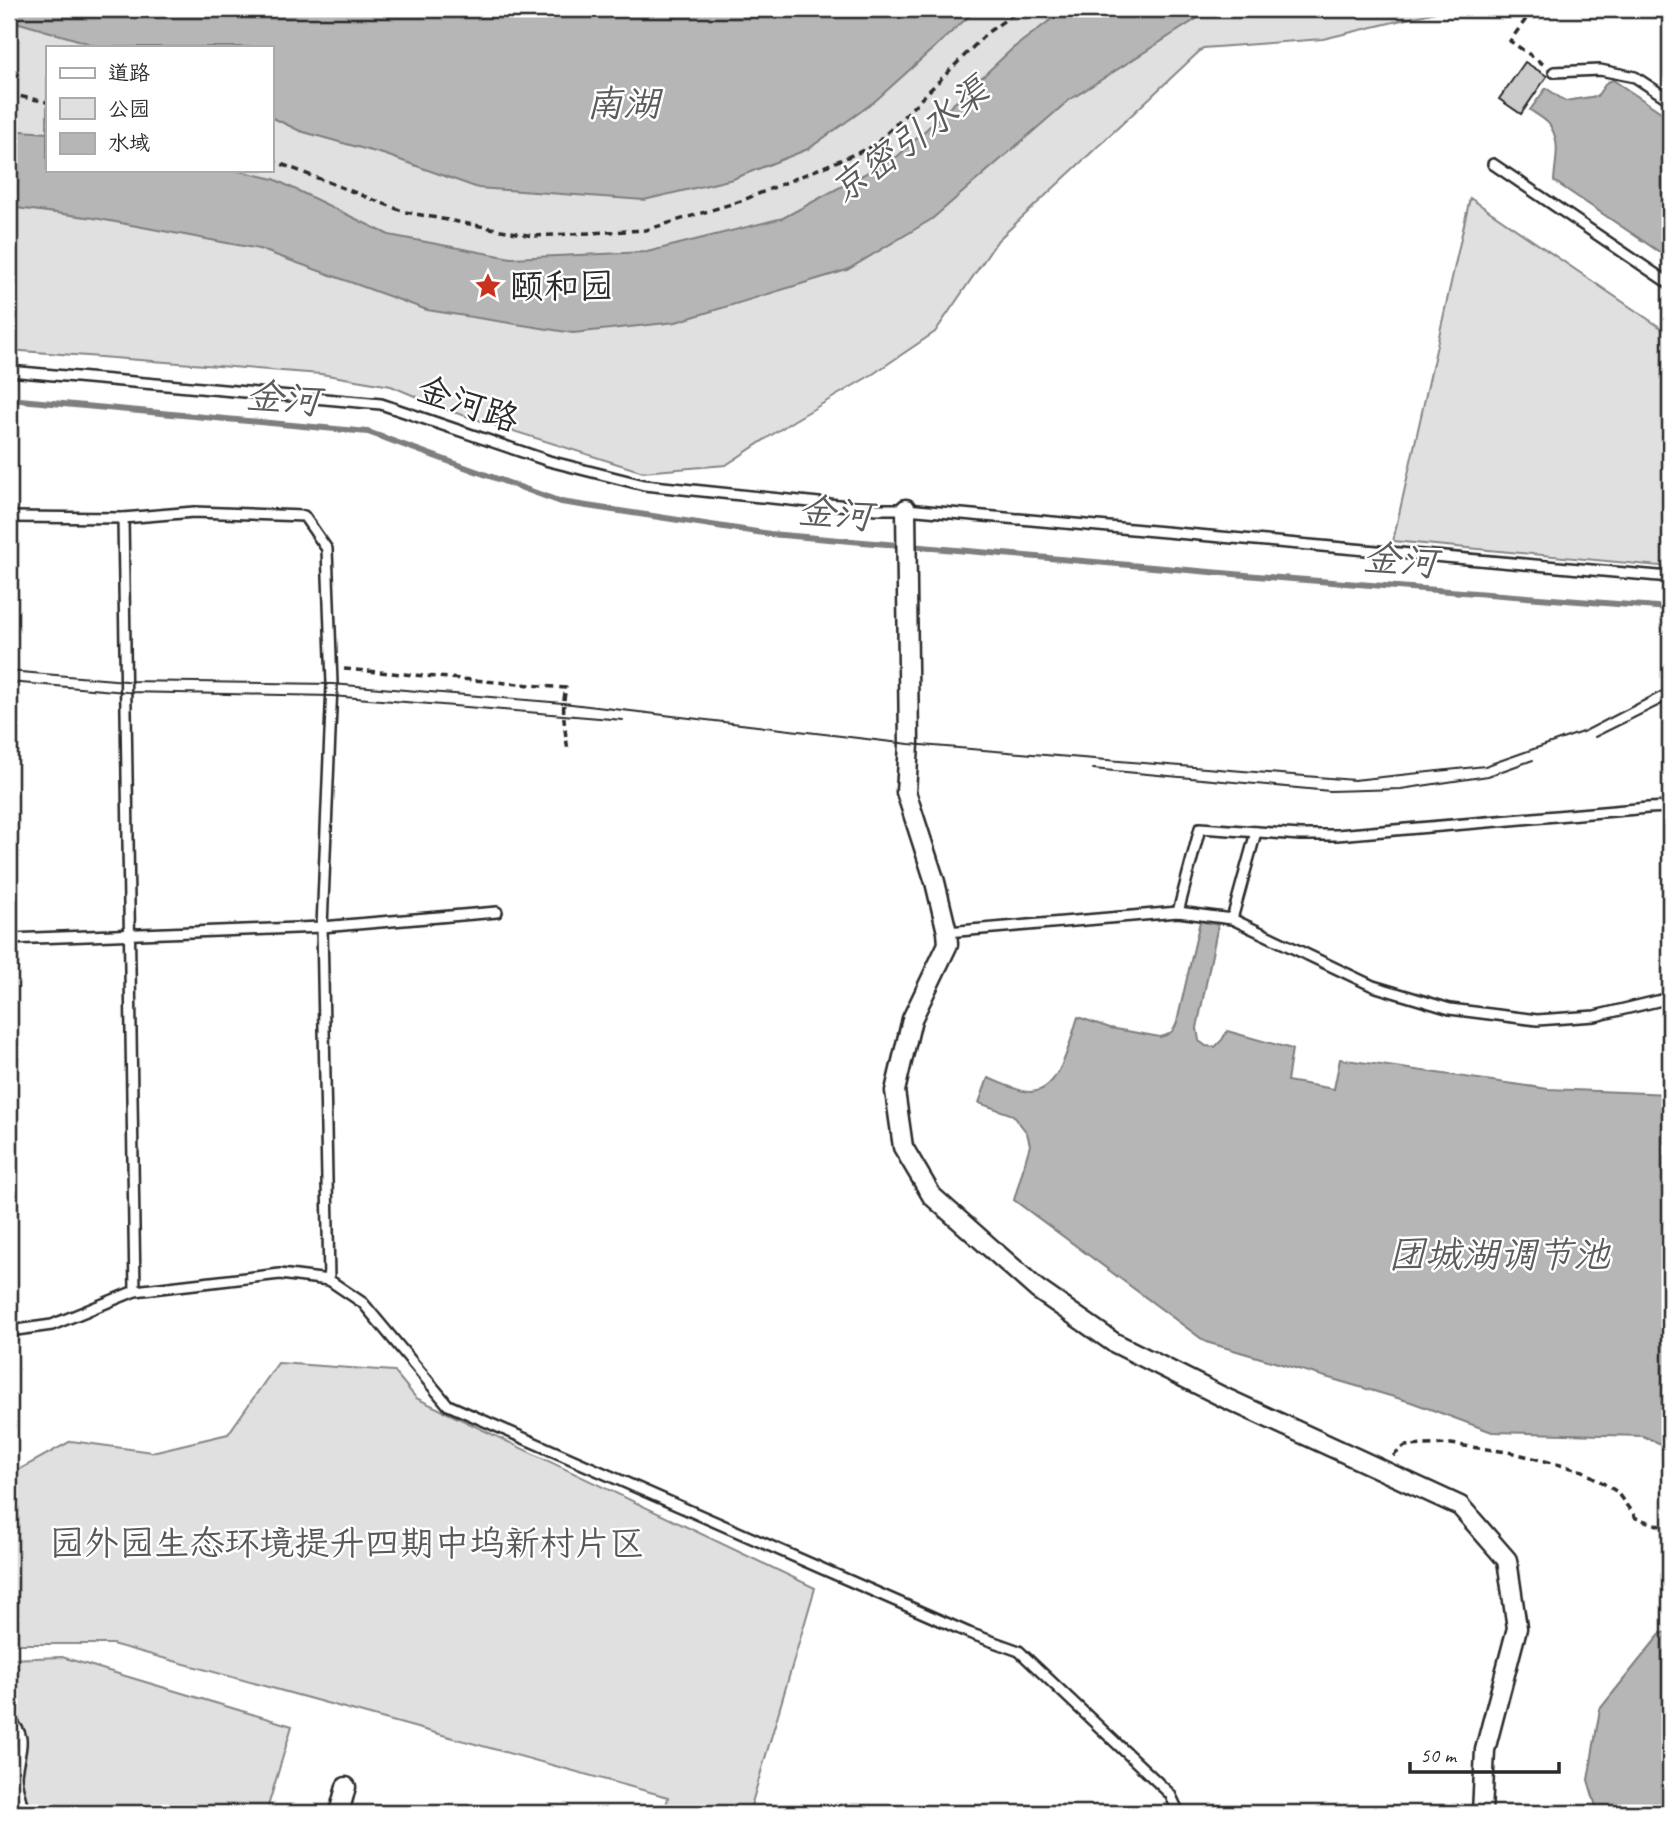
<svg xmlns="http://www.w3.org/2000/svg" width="1679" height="1822" font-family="Caveat,'LXGW WenKai TC',sans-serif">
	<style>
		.green { fill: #e0e0e0; stroke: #868686; stroke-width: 2; fill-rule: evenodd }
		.water { fill: #b6b6b6; stroke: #7e7e7e; stroke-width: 2 }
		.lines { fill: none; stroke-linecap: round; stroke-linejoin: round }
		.stream { stroke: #7e7e7e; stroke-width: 6 }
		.building { fill: #cbcbcb; stroke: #2b2b2b; stroke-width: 2 }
		.service-casing { stroke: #2b2b2b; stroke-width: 14 }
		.minor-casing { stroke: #2b2b2b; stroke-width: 23 }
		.path { stroke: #2b2b2b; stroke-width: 3.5; stroke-dasharray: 7 5; stroke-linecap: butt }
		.service { stroke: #fff; stroke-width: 9 }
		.minor { stroke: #fff; stroke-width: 18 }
		.tram { stroke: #2b2b2b; stroke-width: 2 }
		.labels { text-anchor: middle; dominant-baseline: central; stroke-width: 5; stroke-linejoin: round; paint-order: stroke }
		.poi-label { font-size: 35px; fill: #2b2b2b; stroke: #fff; text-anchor: start }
		.street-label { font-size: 35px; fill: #2b2b2b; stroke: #fff }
		.park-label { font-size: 35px; fill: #585858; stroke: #fff }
		.water-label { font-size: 37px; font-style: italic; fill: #5c5c5c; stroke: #fff }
	</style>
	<rect width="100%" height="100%" fill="#fff"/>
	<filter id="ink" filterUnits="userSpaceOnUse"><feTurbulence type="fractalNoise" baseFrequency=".0143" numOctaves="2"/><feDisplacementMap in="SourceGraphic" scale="14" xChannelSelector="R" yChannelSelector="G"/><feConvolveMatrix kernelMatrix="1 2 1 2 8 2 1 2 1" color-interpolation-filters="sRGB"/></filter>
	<g filter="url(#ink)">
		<g class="green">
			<path d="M 9,9 L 1448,9 L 1323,39 L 1203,48 L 998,240 L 935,332 L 873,374 L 793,421 L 726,465 L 643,472 L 450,411 L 391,386 L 321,374 L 9,350 ZM 47,47 L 271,47 L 271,170 L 47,170 Z"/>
			<path d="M 1470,198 L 1670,334 L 1670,567 L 1393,541 Z"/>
			<path d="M 278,1363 L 394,1371 L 416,1398 L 815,1588 L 749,1813 L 665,1813 L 668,1797 L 112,1644 L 9,1644 L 9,1475 L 71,1441 L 152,1452 L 228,1434 Z"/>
			<path d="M 62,1657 L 292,1726 L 266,1813 L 9,1813 L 9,1659 Z"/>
		</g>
		<g class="water">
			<path d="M 9,9 L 977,9 L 874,102 L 808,149 L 733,179 L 644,200 L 478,188 L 386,155 L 300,131 L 271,117 L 271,47 L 98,47 L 78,40 L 9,20 Z"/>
			<path d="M 1065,9 L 1231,9 L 1198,18 L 1068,101 L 932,219 L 847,270 L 676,322 L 573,333 L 427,310 L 259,249 L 94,218 L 9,207 L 9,130 L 47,133 L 47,170 L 235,170 L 274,179 L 389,235 L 511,258 L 647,252 L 783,218 L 898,156 L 1012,49 Z"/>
			<path d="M 1613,80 L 1670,118 L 1670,259 L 1554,181 C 1555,160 1562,143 1549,124 C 1545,119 1536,114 1530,110 L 1546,88 L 1565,101 L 1597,96 L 1607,82 Z"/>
			<path d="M 1200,921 L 1218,925 L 1197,1028 L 1199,1041 L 1206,1046 L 1215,1047 L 1222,1040 L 1227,1031 L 1292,1049 L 1287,1081 L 1334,1089 L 1340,1059 L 1548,1089 L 1670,1094 L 1670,1448 L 1643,1436 L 1492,1432 L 1411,1402 L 1206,1342 L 1014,1200 L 1030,1145 L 1027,1133 L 1013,1115 L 979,1103 L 988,1078 C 999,1082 1019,1092 1030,1092 C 1061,1092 1070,1040 1078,1017 L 1110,1028 L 1160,1037 C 1170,1035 1174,1031 1177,1022 Z"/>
			<path d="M 1670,1632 L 1670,1813 L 1598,1813 L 1588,1780 L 1600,1709 L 1661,1633 Z"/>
		</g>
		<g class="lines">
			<path class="stream" d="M 9,399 L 368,432 L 561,502 L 770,534 L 1280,578 L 1670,608"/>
		</g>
		<path class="building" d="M 1525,62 L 1547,76 L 1521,114 L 1499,99 Z"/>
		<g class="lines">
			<defs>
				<g id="service">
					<path d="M 1554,72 L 1600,70 L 1635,77 L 1670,100"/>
					<path d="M 1493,164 L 1670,284"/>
					<path d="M 9,371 L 381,404 L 549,461 L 644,485 L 877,509 L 906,509 L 1670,577"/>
					<path d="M 9,517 L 123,518 L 135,1291"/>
					<path d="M 123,518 L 194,512 L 304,516 L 327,549 L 332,684 L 322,927 L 329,1280 L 363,1303 L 448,1405 L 969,1633 L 1019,1651 L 1170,1794 L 1179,1813"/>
					<path d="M 1178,912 L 1200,828 L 1300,835 L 1337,835 L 1648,808 L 1670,807"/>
					<path d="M 1232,919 L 1256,832"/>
					<path d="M 947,932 L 1178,912 L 1232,919 L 1373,986 L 1450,1009 L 1537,1020 L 1595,1016 L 1670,998"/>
					<path d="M 9,939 L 322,927 L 497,912"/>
					<path d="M 9,1331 L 52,1325 L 135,1291 L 280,1274 L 329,1280"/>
					<path d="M 9,1719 C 30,1738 18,1751 16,1775 C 16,1787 22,1802 24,1813"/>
				</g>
				<g id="minor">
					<path d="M 906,509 L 909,744 L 906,792 L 935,882 L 947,932 L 948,944 L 912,1019 L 895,1091 L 903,1147 L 932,1196 L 1037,1289 L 1113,1342 L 1225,1398 L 1460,1506 L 1507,1560 L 1517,1628 L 1485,1750 L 1482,1813"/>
					<path d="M 339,1813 L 346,1787"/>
				</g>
			</defs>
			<use href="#service" class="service-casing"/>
			<use href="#minor" class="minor-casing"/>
			<g class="path">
				<path d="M 1543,64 L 1510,41 L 1529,15 L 1548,9"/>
				<path d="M 9,94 L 47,102"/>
				<path d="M 271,160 L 405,212 L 533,236 L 646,230 L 741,201 L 874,146 L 988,32 L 1021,9"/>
				<path d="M 344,669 L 566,688 C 561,709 565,729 568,751"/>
				<path d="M 1393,1456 L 1405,1446 L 1451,1444 L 1514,1453 L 1583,1471 L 1616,1491 L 1636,1518 L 1670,1529"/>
			</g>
			<use href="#service" class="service"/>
			<use href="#minor" class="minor"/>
			<g class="tram">
				<path d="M 9,671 L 126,681 L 332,684 L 563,703 L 909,744 L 1354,780 L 1485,766 L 1585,731 L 1670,687"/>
				<path d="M 9,682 L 126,692 L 332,696 L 623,720"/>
				<path d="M 1595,737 L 1670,700"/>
				<path d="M 1093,769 L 1330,791 L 1401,789 L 1488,776 L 1533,760"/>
			</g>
		</g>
	</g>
	<defs>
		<symbol id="sight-bare" viewBox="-9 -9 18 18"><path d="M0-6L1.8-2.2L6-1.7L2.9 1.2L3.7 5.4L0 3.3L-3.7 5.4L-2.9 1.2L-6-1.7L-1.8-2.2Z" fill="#c8321e" stroke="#fff" stroke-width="2.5" paint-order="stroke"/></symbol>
	</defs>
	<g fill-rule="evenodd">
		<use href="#sight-bare" x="469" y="267" width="38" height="38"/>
	</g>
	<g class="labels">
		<g class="poi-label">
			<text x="509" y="286">颐和园</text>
		</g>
		<g class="street-label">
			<text transform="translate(468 404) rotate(19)">金河路</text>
		</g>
		<g class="park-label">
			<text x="347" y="1543">园外园生态环境提升四期中坞新村片区</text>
		</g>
		<g class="water-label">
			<text x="623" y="103">南湖</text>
			<text transform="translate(909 140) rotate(-36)">京密引水渠</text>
			<text transform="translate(283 398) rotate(5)">金河</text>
			<text transform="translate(835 513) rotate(5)">金河</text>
			<text transform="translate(1400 560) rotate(5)">金河</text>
			<text x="1499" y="1254">团城湖调节池</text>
		</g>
	</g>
	<rect width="1679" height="1822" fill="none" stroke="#fff" stroke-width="35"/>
	<rect x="18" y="18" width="1644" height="1787" fill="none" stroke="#2b2b2b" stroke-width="2.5" filter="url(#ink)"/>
	<rect x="46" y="46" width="228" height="126" fill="#ffffff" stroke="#aaaaaa" stroke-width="2"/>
	<rect x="60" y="68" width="35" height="10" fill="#ffffff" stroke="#aaaaaa" stroke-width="2"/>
	<text x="108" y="80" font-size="21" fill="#2b2b2b">道路</text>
	<rect x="60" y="98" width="35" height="21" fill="#e0e0e0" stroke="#aaaaaa" stroke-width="2"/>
	<text x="108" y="116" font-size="21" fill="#2b2b2b">公园</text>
	<rect x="60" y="133" width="35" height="21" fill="#b6b6b6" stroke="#aaaaaa" stroke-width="2"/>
	<text x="108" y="150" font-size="21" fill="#2b2b2b">水域</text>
	<path d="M1410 1762v10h149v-10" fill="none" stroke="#2b2b2b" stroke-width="3.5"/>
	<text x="1420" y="1762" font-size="21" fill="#2b2b2b" stroke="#ffffff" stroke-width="5" paint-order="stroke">50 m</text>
</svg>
